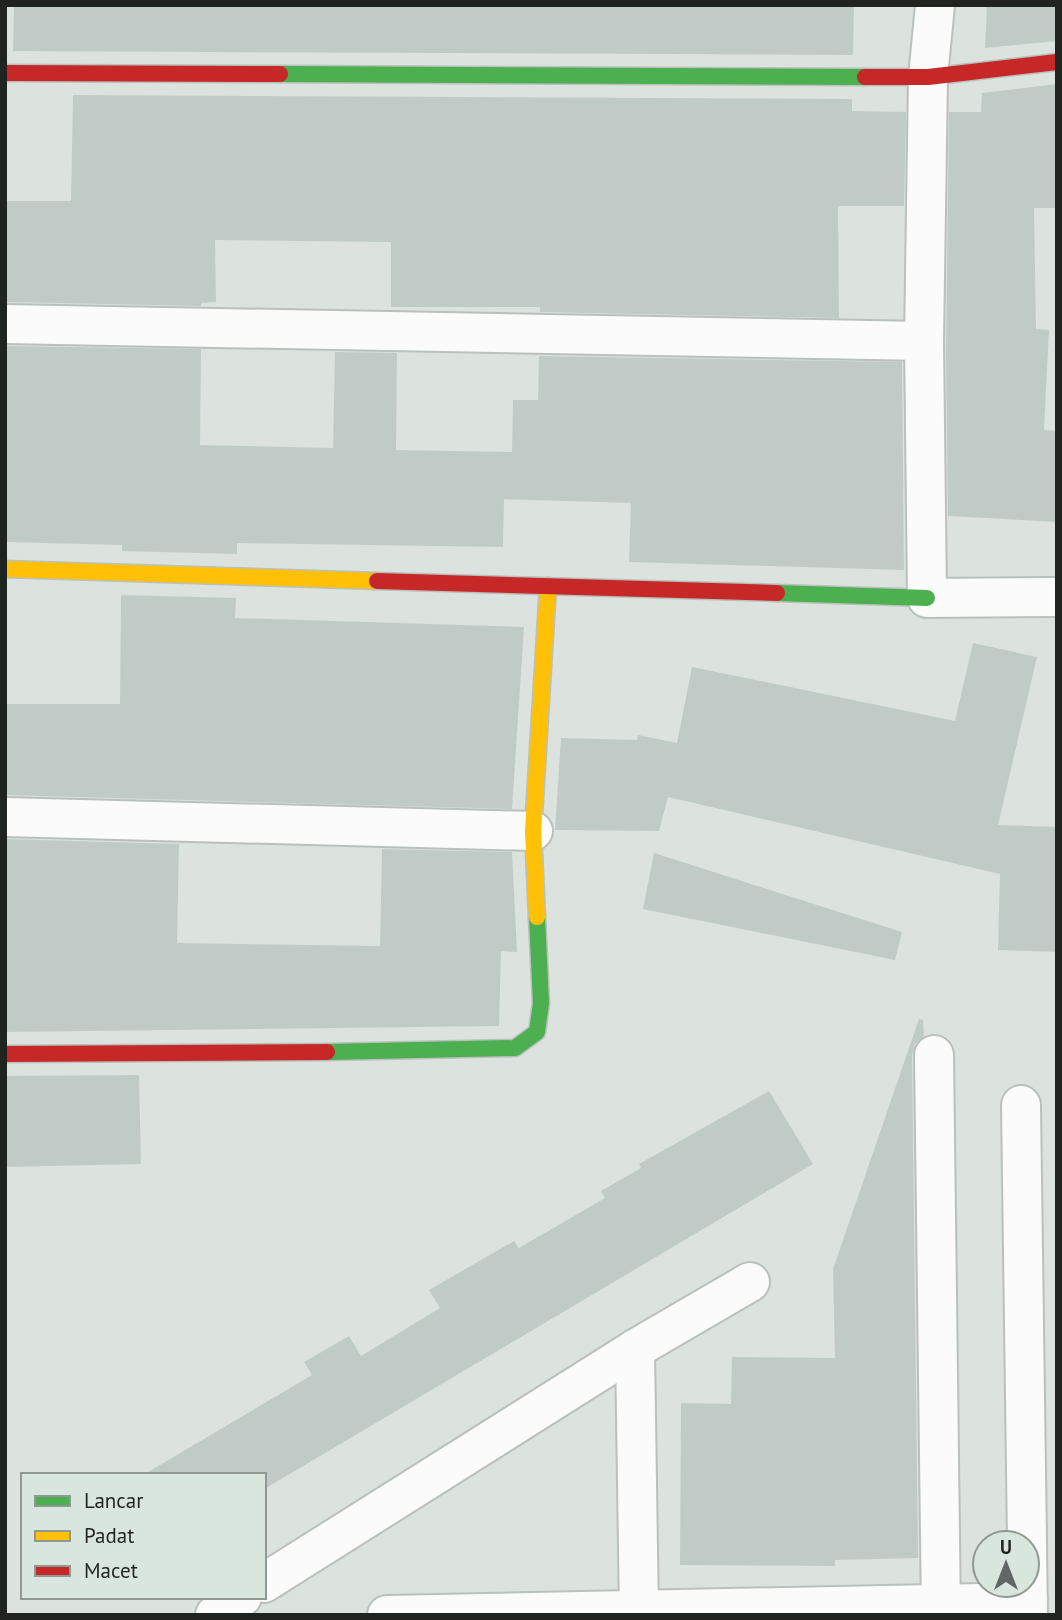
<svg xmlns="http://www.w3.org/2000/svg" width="1062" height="1620" font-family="'PT Sans',sans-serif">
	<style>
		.building { fill: #c0cbc7 }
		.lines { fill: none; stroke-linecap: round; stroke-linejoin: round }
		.street-casing { stroke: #bac0bc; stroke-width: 42 }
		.fast-casing { stroke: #bac0bc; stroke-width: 19 }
		.slow-casing { stroke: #bac0bc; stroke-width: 19 }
		.jam-casing { stroke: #bac0bc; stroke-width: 19 }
		.street { stroke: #fafbfa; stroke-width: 38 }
		.fast { stroke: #4caf50; stroke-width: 16 }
		.slow { stroke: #ffc107; stroke-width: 16 }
		.jam { stroke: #c62828; stroke-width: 16 }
	</style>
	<rect width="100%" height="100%" fill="#dce3df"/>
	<g class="building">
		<path d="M 14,5 L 854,5 L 853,55 L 13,51 Z"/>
		<path d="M 987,5 L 1057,5 L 1057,41 L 985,48 Z"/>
		<path d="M 1057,84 L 1057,208 L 1034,208 L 1036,329 L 1049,330 L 1044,430 L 1057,431 L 1057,522 L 948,516 L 946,353 L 949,112 L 981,112 L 982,93 Z"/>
		<path d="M 73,95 L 852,99 L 852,111 L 906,112 L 904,206 L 838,206 L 839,318 L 540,312 L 540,307 L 391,307 L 391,242 L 215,240 L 216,302 L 201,303 L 201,306 L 5,302 L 5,201 L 71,201 Z"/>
		<path d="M 5,346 L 201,349 L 200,445 L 333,448 L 335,352 L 397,353 L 396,450 L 512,452 L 513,400 L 538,400 L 539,356 L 902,362 L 904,570 L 629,562 L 631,503 L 504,499 L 503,547 L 237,543 L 237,554 L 122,551 L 122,545 L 5,542 Z"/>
		<path d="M 121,595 L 236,598 L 235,618 L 524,627 L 512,809 L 5,795 L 5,704 L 120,704 Z"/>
		<path d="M 973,643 L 1037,657 L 998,825 L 1057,827 L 1057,952 L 998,950 L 1000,874 L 668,797 L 659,831 L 555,830 L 561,738 L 637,740 L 638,735 L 677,743 L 692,667 L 955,721 Z"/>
		<path d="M 5,839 L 179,844 L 177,943 L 380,946 L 382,849 L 512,852 L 517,952 L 501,951 L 499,1026 L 5,1032 Z"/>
		<path d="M 654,853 L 902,932 L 895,960 L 643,909 Z"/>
		<path d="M 919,1019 L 923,1020 L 924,1036 L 915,1044 L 912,1055 L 918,1558 L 835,1560 L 835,1566 L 680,1565 L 681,1403 L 731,1404 L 732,1357 L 835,1358 L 833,1269 Z"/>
		<path d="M 139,1075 L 141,1164 L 5,1167 L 5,1076 Z"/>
		<path d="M 769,1091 L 813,1164 L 266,1488 L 264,1475 L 143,1475 L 312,1375 L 304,1362 L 349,1336 L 361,1356 L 440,1308 L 429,1290 L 514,1241 L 519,1248 L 605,1198 L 601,1191 L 641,1168 L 639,1164 Z"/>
	</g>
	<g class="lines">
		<defs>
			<g id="street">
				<path d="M 935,5 L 928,77 L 924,341 L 927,598 L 1057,597"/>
				<path d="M 5,324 L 924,341"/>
				<path d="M 5,817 L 533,831"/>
				<path d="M 934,1055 L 941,1615"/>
				<path d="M 1021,1105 L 1028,1615"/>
				<path d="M 635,1349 L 639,1615"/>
				<path d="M 264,1583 L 635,1349 L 750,1282"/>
				<path d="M 215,1615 L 242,1597"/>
				<path d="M 387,1615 L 1028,1602"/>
			</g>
			<g id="fast">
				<path d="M 280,74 L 865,77"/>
				<path d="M 777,593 L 927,598"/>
				<path d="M 327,1052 L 515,1048 L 537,1032 L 541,1003 L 537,917"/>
			</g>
			<g id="slow">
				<path d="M 5,569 L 377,581"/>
				<path d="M 537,917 L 533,831 L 548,586"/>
			</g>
			<g id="jam">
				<path d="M 5,73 L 280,74"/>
				<path d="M 865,77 L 928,77 L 1057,62"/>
				<path d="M 377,581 L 777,593"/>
				<path d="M 5,1054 L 327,1052"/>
			</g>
		</defs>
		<use href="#street" class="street-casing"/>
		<use href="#fast" class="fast-casing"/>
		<use href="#slow" class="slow-casing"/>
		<use href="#jam" class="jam-casing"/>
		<use href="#street" class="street"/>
		<use href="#fast" class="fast"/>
		<use href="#slow" class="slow"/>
		<use href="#jam" class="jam"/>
	</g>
	<rect width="1062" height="1620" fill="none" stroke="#1f2421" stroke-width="14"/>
	<rect x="21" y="1473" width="245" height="126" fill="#d9e6de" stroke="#8f9892" stroke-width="2"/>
	<rect x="35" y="1496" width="35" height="10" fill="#4caf50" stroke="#8f9892" stroke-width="2"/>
	<text x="84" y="1508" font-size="21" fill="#1f2421">Lancar</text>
	<rect x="35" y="1531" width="35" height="10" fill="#ffc107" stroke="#8f9892" stroke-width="2"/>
	<text x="84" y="1543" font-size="21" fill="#1f2421">Padat</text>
	<rect x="35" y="1566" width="35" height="10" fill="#c62828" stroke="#8f9892" stroke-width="2"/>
	<text x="84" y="1578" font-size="21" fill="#1f2421">Macet</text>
	<g transform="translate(1006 1564)"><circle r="33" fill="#d9e6de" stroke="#8f9892" stroke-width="2"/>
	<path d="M0-5L12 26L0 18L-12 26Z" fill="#616764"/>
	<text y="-10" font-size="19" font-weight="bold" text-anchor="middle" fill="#1f2421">U</text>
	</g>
</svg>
